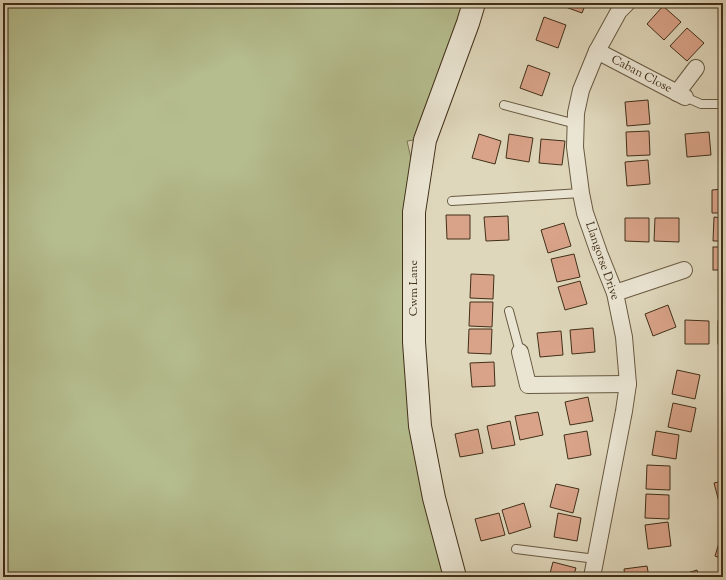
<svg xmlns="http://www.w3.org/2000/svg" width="726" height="580" font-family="'Sorts Mill Goudy',serif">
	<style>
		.green { fill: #b5bd8e; stroke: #7a7653 }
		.building { fill: #d9a389; stroke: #402f18 }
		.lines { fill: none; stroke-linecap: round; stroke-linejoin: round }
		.lane-casing { stroke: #685941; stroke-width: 10 }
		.street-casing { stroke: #685941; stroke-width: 18 }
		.secondary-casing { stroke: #402f18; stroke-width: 24 }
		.lane { stroke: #eae5d3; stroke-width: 8 }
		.street { stroke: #eae5d3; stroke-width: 16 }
		.secondary { stroke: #eae5d3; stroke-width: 22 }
		.labels { text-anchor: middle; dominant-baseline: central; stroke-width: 3; stroke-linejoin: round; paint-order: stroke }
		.street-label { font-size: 12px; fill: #402f18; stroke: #eae5d3 }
	</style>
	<rect width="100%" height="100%" fill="#dfd7bb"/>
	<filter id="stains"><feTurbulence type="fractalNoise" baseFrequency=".005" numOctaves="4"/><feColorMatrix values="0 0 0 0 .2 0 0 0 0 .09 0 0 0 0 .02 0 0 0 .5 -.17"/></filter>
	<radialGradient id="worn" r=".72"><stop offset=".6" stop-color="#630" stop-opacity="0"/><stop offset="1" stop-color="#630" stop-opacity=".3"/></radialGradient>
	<path class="green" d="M 3,3 L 465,3 L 455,36 L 414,140 L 407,141 L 413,167 L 408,223 L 446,577 L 3,577 Z"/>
	<g class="building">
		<path d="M 561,3 L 586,3 L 582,13 L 560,5 Z"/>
		<path d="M 709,3 L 720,3 L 715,8 Z"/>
		<path d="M 663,6 L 681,22 L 664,40 L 647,24 Z"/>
		<path d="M 544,17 L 566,25 L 558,48 L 536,40 Z"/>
		<path d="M 687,28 L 704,43 L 687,61 L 670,46 Z"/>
		<path d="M 528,65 L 550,73 L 542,96 L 520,88 Z"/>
		<path d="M 648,100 L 650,124 L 627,126 L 625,102 Z"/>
		<path d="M 649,131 L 650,155 L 627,156 L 626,132 Z"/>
		<path d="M 709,132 L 711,155 L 687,157 L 685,134 Z"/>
		<path d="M 723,133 L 723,157 L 722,157 L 719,134 Z"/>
		<path d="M 479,134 L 501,141 L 495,164 L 472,158 Z"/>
		<path d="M 509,134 L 533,138 L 529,162 L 506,158 Z"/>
		<path d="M 541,139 L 565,141 L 562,165 L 539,163 Z"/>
		<path d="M 648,160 L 650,184 L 627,186 L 625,162 Z"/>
		<path d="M 723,189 L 723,213 L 712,213 L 712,190 Z"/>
		<path d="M 446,215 L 470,215 L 470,239 L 447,239 Z"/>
		<path d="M 508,216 L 509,240 L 486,241 L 484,217 Z"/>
		<path d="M 714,217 L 723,218 L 723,241 L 713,241 Z"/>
		<path d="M 625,218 L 649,218 L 649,242 L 625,241 Z"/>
		<path d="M 655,218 L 679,218 L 679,242 L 654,241 Z"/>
		<path d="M 564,223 L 571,246 L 548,253 L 541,230 Z"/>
		<rect x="713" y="247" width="10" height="23"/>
		<path d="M 574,254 L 580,277 L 557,282 L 551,259 Z"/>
		<path d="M 471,274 L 494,275 L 493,299 L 470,298 Z"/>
		<path d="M 580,281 L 587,304 L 565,310 L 558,287 Z"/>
		<path d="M 470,302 L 493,302 L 492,327 L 469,326 Z"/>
		<path d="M 668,305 L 676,327 L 653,336 L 645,314 Z"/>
		<path d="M 685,320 L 709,321 L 709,344 L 685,344 Z"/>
		<rect x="718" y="321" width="5" height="23"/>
		<path d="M 593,328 L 595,352 L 572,354 L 570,330 Z"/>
		<path d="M 469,329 L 492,329 L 491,354 L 468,353 Z"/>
		<path d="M 561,331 L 563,355 L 540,357 L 537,333 Z"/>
		<path d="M 494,362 L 495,386 L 472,387 L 470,363 Z"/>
		<path d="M 677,370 L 700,375 L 695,399 L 672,394 Z"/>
		<path d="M 588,397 L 593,421 L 570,425 L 565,402 Z"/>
		<path d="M 673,403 L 696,408 L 691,432 L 668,427 Z"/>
		<path d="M 538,412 L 543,435 L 520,440 L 515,416 Z"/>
		<path d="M 510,421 L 515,445 L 492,449 L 487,426 Z"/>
		<path d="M 478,429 L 483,453 L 460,457 L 455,434 Z"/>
		<path d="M 587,431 L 591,455 L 568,459 L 564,435 Z"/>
		<path d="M 656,431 L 679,435 L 676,459 L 652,455 Z"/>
		<path d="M 647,465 L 670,466 L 670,490 L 646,489 Z"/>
		<path d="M 723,481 L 723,501 L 719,502 L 714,483 Z"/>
		<path d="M 556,484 L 579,489 L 573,513 L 550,507 Z"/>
		<path d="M 646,494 L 669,495 L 669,519 L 645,518 Z"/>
		<path d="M 524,503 L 531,527 L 509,534 L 502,510 Z"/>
		<path d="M 499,513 L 505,535 L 481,541 L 475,519 Z"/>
		<path d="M 558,513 L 581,518 L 577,541 L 554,537 Z"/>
		<path d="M 668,522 L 671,546 L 648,549 L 645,525 Z"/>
		<path d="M 723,530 L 723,559 L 715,556 Z"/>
		<path d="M 553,562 L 576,568 L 573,577 L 549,577 Z"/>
		<path d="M 647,566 L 649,577 L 625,577 L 624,569 Z"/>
		<path d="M 697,570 L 699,577 L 675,577 Z"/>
	</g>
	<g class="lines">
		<defs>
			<g id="lane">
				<path d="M 685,97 L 701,104 L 723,104"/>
				<path d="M 504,105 L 576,124"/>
				<path d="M 452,201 L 581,193"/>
				<path d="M 509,311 L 520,352"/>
				<path d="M 516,549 L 596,559"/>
			</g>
			<g id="street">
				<path id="s1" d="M 597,51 L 685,97"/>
				<path d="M 677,93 L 696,68"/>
				<path d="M 615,293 L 684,270"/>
				<path d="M 520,352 L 528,385 L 628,384"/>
				<path d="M 592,577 L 624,411 L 628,384 L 624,337 L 615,293 L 599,253 L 585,213 L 581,193 L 575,147 L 576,113 L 581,90 L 597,51 L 619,11 L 627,3"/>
			</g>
			<path id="secondary" d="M 455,577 L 434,498 L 420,426 L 414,342 L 414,212 L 425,140 L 468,23 L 474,3"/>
		</defs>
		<use href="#lane" class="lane-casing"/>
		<use href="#street" class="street-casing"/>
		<use href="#secondary" class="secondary-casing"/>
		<use href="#lane" class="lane"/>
		<use href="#street" class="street"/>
		<use href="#secondary" class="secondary"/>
	</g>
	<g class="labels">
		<g class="street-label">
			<text stroke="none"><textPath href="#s1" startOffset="50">Caban Close</textPath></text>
			<text transform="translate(602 261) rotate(71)">Llangorse Drive</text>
			<text transform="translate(414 288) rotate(-90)">Cwm Lane</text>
		</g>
	</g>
	<rect width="726" height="580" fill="none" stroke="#dfd7bb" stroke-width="16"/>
	<rect x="4" y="4" width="718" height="572" fill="none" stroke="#402f18" stroke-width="2"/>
	<rect x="8" y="8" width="710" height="564" fill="none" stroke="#402f18"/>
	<rect width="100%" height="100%" filter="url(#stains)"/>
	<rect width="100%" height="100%" fill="url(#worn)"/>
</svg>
